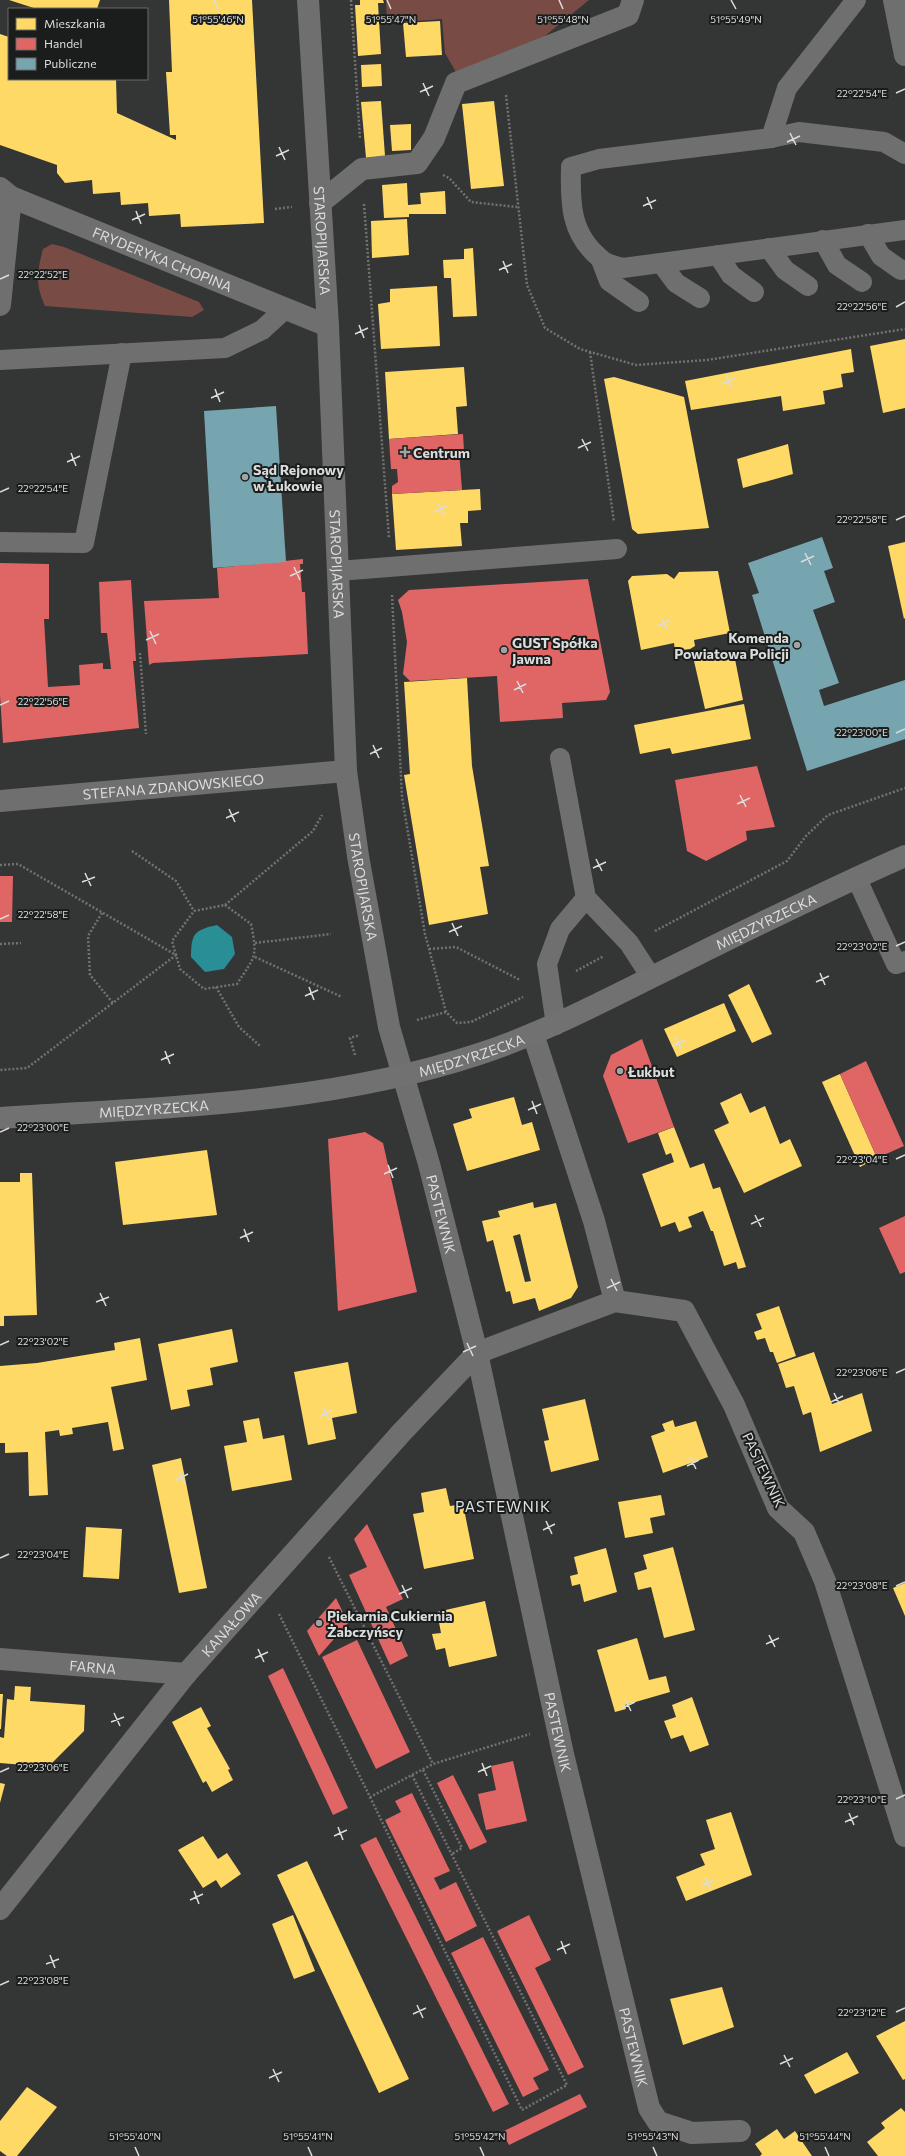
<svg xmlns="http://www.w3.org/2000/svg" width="905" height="2156" font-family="Commissioner,sans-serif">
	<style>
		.green { fill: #794b45 }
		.water { fill: #298e95 }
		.homes { fill: #ffd966; fill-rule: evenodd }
		.shops { fill: #e06666 }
		.public { fill: #76a5af }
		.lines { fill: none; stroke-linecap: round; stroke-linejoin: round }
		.path { stroke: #727272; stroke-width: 2.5; stroke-dasharray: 2 2; stroke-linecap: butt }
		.service { stroke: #706f6f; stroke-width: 20 }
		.pedestrian { stroke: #706f6f; stroke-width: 22 }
		.minor { stroke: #706f6f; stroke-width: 22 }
		.secondary { stroke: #717171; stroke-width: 22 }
		.ticks { fill: none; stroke: #dbdddd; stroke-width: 1.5 }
		.poi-dot { fill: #a1a2a2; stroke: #1b1d1d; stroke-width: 1.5 }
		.labels { text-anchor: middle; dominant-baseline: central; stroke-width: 4; stroke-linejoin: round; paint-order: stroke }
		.street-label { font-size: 14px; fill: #dbdddd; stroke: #1b1d1d }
		.poi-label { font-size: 14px; font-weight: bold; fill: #dbdddd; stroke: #1b1d1d; text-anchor: start }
		.neighbourhood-label { font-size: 15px; letter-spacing: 1px; fill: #dde1e1; stroke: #1b1d1d }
		.ticks-label { font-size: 10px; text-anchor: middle; fill: #dbdddd; stroke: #1b1d1d; stroke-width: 4; stroke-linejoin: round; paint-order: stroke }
	</style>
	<rect width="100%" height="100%" fill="#343535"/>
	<g class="green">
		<path d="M 386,0 L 589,0 L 535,44 L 457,74 L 445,53 L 442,19 L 387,23 Z"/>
		<path d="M 52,244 L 64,247 L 199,302 L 204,310 L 192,317 L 45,306 C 35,284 37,272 43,249 Z"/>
	</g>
	<path class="water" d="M 217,925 L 232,937 L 235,954 L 224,969 L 205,972 L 191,957 C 191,934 194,930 217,925 Z"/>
	<g class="homes">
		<path d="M 9,0 L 100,0 L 97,9 L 37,9 Z"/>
		<path d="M 169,0 L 252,0 L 264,223 L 181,227 L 180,214 L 149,216 L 148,203 L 121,205 L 120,192 L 93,194 L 92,180 L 65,183 L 57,173 L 57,165 L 0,145 L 0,34 L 9,37 L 9,79 L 116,79 L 117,113 L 176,140 L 176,135 L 170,135 L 166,72 L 172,72 Z"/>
		<path d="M 360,0 L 383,0 L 384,3 L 378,3 L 381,54 L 358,56 L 355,5 L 360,5 Z"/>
		<path d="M 440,21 L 442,55 L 406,57 L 403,23 Z"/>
		<path d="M 381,64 L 382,86 L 362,87 L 361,65 Z"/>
		<path d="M 381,101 L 385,156 L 366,158 L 361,102 Z"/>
		<path d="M 494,101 L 504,186 L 471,189 L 462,104 Z"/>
		<path d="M 411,124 L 411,150 L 392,151 L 390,125 Z"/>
		<path d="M 407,183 L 408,205 L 421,204 L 420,193 L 445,191 L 446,214 L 409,214 L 409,217 L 384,218 L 382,185 Z"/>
		<path d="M 407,219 L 409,255 L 372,258 L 371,221 Z"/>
		<path d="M 473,248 L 477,316 L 453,317 L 451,278 L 444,278 L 443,260 L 464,259 L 464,249 Z"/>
		<path d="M 437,286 L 440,346 L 381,349 L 378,304 L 390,302 L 390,289 Z"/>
		<path d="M 905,339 L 905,408 L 883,413 L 870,346 Z"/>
		<path d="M 851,349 L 854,372 L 841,374 L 843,387 L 823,391 L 825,404 L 783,411 L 781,396 L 691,410 L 685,381 Z"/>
		<path d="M 464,367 L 467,406 L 456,407 L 458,434 L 389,439 L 385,372 Z"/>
		<path d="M 614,377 L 684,397 L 709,528 L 638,534 L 632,529 L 604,379 Z"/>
		<path d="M 788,444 L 793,474 L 743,488 L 737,459 Z"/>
		<path d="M 480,489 L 481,510 L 468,511 L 468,523 L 460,523 L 462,546 L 396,550 L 392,494 Z"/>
		<path d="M 905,542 L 905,618 L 904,619 L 888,546 Z"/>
		<path d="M 718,571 L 730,633 L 694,640 L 695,646 L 690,649 L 675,651 L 674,643 L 641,650 L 628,581 L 632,576 L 667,574 L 674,579 L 679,572 Z"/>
		<path d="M 734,654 L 743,700 L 705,709 L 694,661 Z"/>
		<path d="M 467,678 L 472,766 L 489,866 L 480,867 L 488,914 L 429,925 L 404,775 L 410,774 L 404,682 Z"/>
		<path d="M 744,704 L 751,739 L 672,754 L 670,748 L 640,754 L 634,725 Z"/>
		<path d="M 749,984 L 772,1034 L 752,1043 L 728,995 Z"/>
		<path d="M 724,1003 L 736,1031 L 677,1057 L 664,1029 Z"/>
		<path d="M 840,1074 L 877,1158 L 860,1167 L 822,1082 Z"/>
		<path d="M 741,1093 L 750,1113 L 765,1106 L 780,1144 L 790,1139 L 802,1166 L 744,1193 L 714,1130 L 729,1123 L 720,1103 Z"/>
		<path d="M 514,1097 L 522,1125 L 532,1122 L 540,1150 L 467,1171 L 453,1124 L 472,1118 L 469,1109 Z"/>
		<path d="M 674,1127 L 690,1168 L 704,1163 L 713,1189 L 720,1187 L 746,1267 L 738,1269 L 736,1262 L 724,1266 L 713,1231 L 711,1231 L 703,1211 L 688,1217 L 692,1227 L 679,1232 L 675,1222 L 661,1227 L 642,1174 L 674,1162 L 671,1153 L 666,1155 L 658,1133 Z"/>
		<path d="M 207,1150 L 217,1215 L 123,1225 L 115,1162 Z"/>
		<path d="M 20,1173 L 32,1173 L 37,1315 L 4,1316 L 4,1326 L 0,1326 L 0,1182 L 20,1182 Z"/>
		<path d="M 533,1202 L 534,1208 L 556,1203 L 578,1287 L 571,1298 L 539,1311 L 535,1298 L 513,1304 L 510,1291 L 506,1292 L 493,1240 L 487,1242 L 482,1221 L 500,1217 L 498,1211 ZM 520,1234 L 531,1281 L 525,1282 L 513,1236 Z"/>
		<path d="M 779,1306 L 796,1356 L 777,1363 L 773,1352 L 770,1352 L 765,1338 L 757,1340 L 754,1332 L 762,1329 L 756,1314 Z"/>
		<path d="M 232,1329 L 238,1362 L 210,1368 L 213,1385 L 187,1390 L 190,1406 L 171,1410 L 158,1344 Z"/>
		<path d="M 140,1338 L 147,1380 L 111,1387 L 124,1449 L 113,1451 L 108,1422 L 72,1428 L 73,1434 L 60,1436 L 59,1430 L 45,1432 L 48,1495 L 29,1496 L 28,1452 L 5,1453 L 5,1443 L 0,1443 L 0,1366 L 37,1363 L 115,1350 L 114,1343 Z"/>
		<path d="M 814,1352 L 832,1404 L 862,1393 L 872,1431 L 820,1452 L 811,1412 L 803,1415 L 794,1386 L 786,1388 L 778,1364 Z"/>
		<path d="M 348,1362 L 357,1413 L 332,1418 L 336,1439 L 308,1445 L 294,1372 Z"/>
		<path d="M 585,1399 L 599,1460 L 551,1472 L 544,1441 L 549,1440 L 542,1409 Z"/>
		<path d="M 259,1418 L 263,1439 L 284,1435 L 292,1480 L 232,1491 L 224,1446 L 247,1442 L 243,1421 Z"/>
		<path d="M 673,1420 L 675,1427 L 696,1421 L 708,1457 L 663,1473 L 651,1436 L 665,1431 L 662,1424 Z"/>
		<path d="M 181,1458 L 207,1588 L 179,1593 L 152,1465 Z"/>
		<path d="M 446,1488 L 450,1506 L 463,1504 L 474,1559 L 424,1569 L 413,1514 L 424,1512 L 421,1493 Z"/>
		<path d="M 661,1495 L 665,1515 L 650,1518 L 653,1533 L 625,1538 L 618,1502 Z"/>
		<path d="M 86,1527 L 122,1529 L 119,1579 L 83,1577 Z"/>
		<path d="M 673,1547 L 695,1630 L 664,1638 L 651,1587 L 638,1590 L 634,1573 L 647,1569 L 643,1555 Z"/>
		<path d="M 606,1548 L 617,1592 L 584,1602 L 580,1584 L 572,1586 L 570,1576 L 578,1574 L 574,1557 Z"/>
		<path d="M 905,1583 L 905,1616 L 893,1588 Z"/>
		<path d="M 485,1601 L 497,1656 L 449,1667 L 445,1648 L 436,1650 L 432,1634 L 441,1633 L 437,1612 Z"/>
		<path d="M 637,1638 L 649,1680 L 666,1676 L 670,1692 L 625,1705 L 626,1709 L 615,1712 L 597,1650 Z"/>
		<path d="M 15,1686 L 31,1687 L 30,1701 L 85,1705 L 84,1731 L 48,1767 L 0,1763 L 0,1737 L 4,1738 L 7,1699 L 14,1700 Z"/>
		<path d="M 0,1694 L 3,1694 L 1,1729 L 0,1729 Z"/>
		<path d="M 692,1697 L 709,1745 L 690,1752 L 683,1735 L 671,1739 L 664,1721 L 676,1717 L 672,1705 Z"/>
		<path d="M 201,1707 L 211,1726 L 207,1728 L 230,1769 L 228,1770 L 233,1780 L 212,1792 L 206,1781 L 203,1783 L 172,1722 Z"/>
		<path d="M 0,1783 L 5,1784 L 0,1803 Z"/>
		<path d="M 731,1812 L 752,1875 L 686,1901 L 676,1877 L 705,1865 L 700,1854 L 715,1849 L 706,1820 Z"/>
		<path d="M 203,1836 L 218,1859 L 227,1853 L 241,1874 L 221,1888 L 216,1880 L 203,1888 L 178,1850 Z"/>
		<path d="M 307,1861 L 409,2079 L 379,2093 L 277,1875 Z"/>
		<path d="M 293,1915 L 315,1971 L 294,1979 L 272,1924 Z"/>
		<path d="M 722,1987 L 734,2027 L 683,2045 L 670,1999 Z"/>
		<path d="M 905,2021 L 905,2079 L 903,2080 L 876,2036 Z"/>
		<path d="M 847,2052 L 859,2073 L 815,2094 L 804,2075 Z"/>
		<path d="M 27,2087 L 57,2107 L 17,2156 L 7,2156 L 0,2151 L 0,2121 Z"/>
		<path d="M 901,2108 L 905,2112 L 905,2156 L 878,2156 L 867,2142 L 885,2128 L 881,2123 Z"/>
		<path d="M 777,2129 L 784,2139 L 795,2131 L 812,2156 L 760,2156 L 762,2154 L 755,2144 Z"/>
	</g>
	<g class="shops">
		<path d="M 463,434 L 464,451 L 459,451 L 462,490 L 392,494 L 392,486 L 398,482 L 397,469 L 391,469 L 389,439 Z"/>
		<path d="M 303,559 L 303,564 L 300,564 L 302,592 L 305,592 L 308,654 L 153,663 L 149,665 L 144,601 L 219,598 L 217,568 Z"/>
		<path d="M 0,563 L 49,564 L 49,619 L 44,619 L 48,687 L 80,685 L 79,665 L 103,663 L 103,669 L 111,669 L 107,633 L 101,633 L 99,582 L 131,580 L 136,661 L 133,661 L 139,728 L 3,743 L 0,695 Z"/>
		<path d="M 588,579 L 610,692 L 606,700 L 562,703 L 563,718 L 500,722 L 497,676 L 410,681 L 403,674 L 407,642 L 402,612 L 398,600 L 409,590 Z"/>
		<path d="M 757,766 L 775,827 L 746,831 L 747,840 L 706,861 L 687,851 L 675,780 Z"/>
		<path d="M 0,876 L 13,876 L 12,922 L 0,922 Z"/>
		<path d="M 642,1039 L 674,1127 L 628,1143 L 603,1076 L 611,1055 Z"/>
		<path d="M 866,1061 L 904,1146 L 877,1158 L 840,1074 Z"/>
		<path d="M 365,1132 L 383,1143 L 417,1292 L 338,1311 L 328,1139 Z"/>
		<path d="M 905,1216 L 905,1272 L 900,1274 L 879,1228 Z"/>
		<path d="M 367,1524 L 403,1599 L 386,1607 L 408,1656 L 390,1665 L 349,1575 L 367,1567 L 354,1539 Z"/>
		<path d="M 336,1598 L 348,1623 L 319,1656 L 307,1631 Z"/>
		<path d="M 357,1640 L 410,1752 L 376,1769 L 322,1657 Z"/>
		<path d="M 283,1668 L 348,1808 L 333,1815 L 268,1676 Z"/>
		<path d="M 513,1761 L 527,1821 L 486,1830 L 478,1794 L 496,1790 L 491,1766 Z"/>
		<path d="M 453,1775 L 487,1842 L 470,1850 L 437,1783 Z"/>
		<path d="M 412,1793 L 450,1871 L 434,1878 L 440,1890 L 456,1882 L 477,1926 L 446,1942 L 385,1820 L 401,1812 L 395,1801 Z"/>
		<path d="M 376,1837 L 509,2104 L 493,2112 L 360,1845 Z"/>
		<path d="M 529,1915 L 551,1960 L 535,1968 L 584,2067 L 568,2075 L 497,1931 Z"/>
		<path d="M 483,1937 L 549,2070 L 533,2078 L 539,2089 L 523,2097 L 451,1953 Z"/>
		<path d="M 580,2094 L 587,2107 L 509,2145 L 502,2132 Z"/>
	</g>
	<g class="public">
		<path d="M 276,406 L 286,562 L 213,568 L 204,411 Z"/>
		<path d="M 822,537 L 833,568 L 824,571 L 835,602 L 813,610 L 839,683 L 819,690 L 824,706 L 905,680 L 905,739 L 807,771 L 752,595 L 759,593 L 748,563 Z"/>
	</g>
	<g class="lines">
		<g class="path">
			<path d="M 351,0 L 360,139"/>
			<path d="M 506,95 L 527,285 L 545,328 L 580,349 L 636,365 L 707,360 L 905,329"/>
			<path d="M 443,175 L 449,178 L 471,202 L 517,207"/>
			<path d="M 364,204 L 389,538"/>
			<path d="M 275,209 L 292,207"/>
			<path d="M 590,352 L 614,522"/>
			<path d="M 392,595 L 402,797 L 425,934 L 446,1012 L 457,1023 L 471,1022 L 523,997"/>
			<path d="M 140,653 L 146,734"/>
			<path d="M 132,851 L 176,881 L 194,911"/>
			<path d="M 0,865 L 18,864 L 176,955 L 27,1068 L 0,1070"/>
			<path d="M 225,905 L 251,924 C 258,958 255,956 237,984 L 204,989 L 180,969 L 172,941 L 194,911 Z"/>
			<path d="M 225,905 L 313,831 L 322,815"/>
			<path d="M 102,913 L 88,936 L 90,975 L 113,1003"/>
			<path d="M 655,931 L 787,861 L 806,836 L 828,815 L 905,788"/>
			<path d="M 255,943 L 331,934"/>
			<path d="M 0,944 L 21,943"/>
			<path d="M 429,949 L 456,947 L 520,980"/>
			<path d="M 255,957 L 342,997"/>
			<path d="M 576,971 L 604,956"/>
			<path d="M 216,987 L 239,1027 L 260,1046"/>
			<path d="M 417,1020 L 446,1012"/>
			<path d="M 355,1055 L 350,1038 L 360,1035"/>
			<path d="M 329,1557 L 433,1764"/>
			<path d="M 279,1614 L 370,1797 L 433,1764 L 530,1734"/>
			<path d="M 423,1770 L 462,1848 L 452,1854"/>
			<path d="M 370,1797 L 522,2110 L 567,2085 L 412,1775"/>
		</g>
		<g class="service">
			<path d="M 856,0 L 787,88 L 771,138 L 599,159 L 571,167 C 570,203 570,234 601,259 C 606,264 616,266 623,268 L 905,230"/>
			<path d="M 771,138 L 799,132 L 884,142 L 905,154"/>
			<path d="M 868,234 L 881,256 L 901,270"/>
			<path d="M 823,240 L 837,265 L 862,282"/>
			<path d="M 769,248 L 785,270 L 808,286"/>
			<path d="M 718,255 L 731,275 L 754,292"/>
			<path d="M 601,260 L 609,281 L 639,302"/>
			<path d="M 661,263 L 676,283 L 700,298"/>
			<path d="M 0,360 L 225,348 L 262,330 L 285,309"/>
			<path d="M 0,542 L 84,543 L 122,353"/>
			<path d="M 338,571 L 617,549"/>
			<path d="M 560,758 L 586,898 L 629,943 L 651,977"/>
			<path d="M 856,877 L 896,964 L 905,961"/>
			<path d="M 556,1025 L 547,964 L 560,929 L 586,898"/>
		</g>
		<path class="pedestrian" d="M 320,203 L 362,169 L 417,163 L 434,138 L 456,83 L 628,15 L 633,0"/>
		<g class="minor">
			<path id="s1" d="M 308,0 L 328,326 L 346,771 L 358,856 L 389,1027 L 429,1164 L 477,1353 L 563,1754 L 649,2108 L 658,2122 L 692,2133 L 740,2131"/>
			<path d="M 894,0 L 905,55"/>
			<path id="s2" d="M 0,188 L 11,197 L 328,326"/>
			<path d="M 0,305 L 11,197"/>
			<path id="s3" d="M 0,801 L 346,771"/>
			<path d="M 533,1034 L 594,1221 L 615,1301"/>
			<path id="s4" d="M 0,1659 L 186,1674"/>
			<path id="s5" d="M 0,1909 L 186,1674 L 402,1432 L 477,1353 L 615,1301 L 684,1311 L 734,1405 L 778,1508 L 804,1532 L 825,1581 L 905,1836"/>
		</g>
		<path class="secondary" id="s6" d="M 0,1118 C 161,1107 325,1105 479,1054 C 540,1034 596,1005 654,976 C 737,935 820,893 905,856"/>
	</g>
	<path class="ticks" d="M 214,0 L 218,9M 387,0 L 391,9M 559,0 L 563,9M 731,0 L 736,9M 423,83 L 429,96M 420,92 L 433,86M 896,93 L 905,89M 790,133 L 796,145M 787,142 L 800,136M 279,147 L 285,160M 276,156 L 289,150M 647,197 L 652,209M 643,206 L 656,200M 136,211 L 141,224M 132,220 L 145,214M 503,261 L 508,273M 499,270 L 512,264M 0,279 L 9,275M 896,307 L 905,302M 359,325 L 364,338M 355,334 L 368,328M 726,375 L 731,387M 722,384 L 735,378M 215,389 L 220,402M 211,398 L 224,392M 582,439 L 588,451M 578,448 L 591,442M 71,453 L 76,466M 67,462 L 80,456M 0,492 L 9,488M 438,503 L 444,516M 434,512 L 447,506M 896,520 L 905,516M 805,553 L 811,565M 801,562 L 814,556M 294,567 L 300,580M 290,576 L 303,570M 661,617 L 667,629M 658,626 L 670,620M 150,631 L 156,644M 146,640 L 159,634M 517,681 L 523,693M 514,690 L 526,684M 0,705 L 9,701M 896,733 L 905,729M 373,745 L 379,758M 370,754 L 382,748M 740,795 L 746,807M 737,804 L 750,798M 229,809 L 235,822M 226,818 L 239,812M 596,859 L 602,871M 593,868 L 606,862M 85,873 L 91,886M 82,882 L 95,877M 0,919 L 9,915M 452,923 L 458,936M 449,932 L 462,926M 896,946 L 905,942M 820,973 L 825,985M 816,982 L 829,976M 309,987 L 314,1000M 305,996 L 318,990M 676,1037 L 681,1049M 672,1046 L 685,1040M 165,1051 L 170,1064M 161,1060 L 174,1054M 532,1101 L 537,1114M 528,1110 L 541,1104M 0,1132 L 9,1128M 896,1159 L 905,1155M 388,1165 L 393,1178M 384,1174 L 397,1168M 755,1215 L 761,1227M 751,1224 L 764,1218M 244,1229 L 249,1242M 240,1238 L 253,1232M 611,1279 L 617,1291M 607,1288 L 620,1282M 100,1293 L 106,1306M 96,1302 L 109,1297M 467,1343 L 473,1356M 0,1345 L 9,1341M 463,1352 L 476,1346M 896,1373 L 905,1369M 834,1393 L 840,1405M 831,1402 L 843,1396M 323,1407 L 329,1420M 320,1416 L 332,1410M 690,1457 L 696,1469M 687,1466 L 699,1460M 179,1471 L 185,1484M 176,1480 L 188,1474M 546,1521 L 552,1534M 543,1530 L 555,1524M 0,1558 L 9,1554M 402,1585 L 408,1598M 896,1586 L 905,1582M 399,1594 L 412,1588M 769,1635 L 775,1647M 766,1644 L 779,1638M 258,1649 L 264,1662M 255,1658 L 268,1652M 625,1699 L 631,1711M 622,1708 L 635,1702M 114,1713 L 120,1726M 111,1722 L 124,1717M 482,1763 L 487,1776M 0,1772 L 9,1768M 478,1772 L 491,1766M 896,1799 L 905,1795M 849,1813 L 854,1825M 845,1822 L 858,1816M 338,1827 L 343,1840M 334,1836 L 347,1830M 705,1877 L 710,1889M 701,1886 L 714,1880M 194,1891 L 199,1904M 190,1900 L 203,1894M 561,1941 L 566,1954M 557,1950 L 570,1944M 50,1955 L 55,1968M 46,1964 L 59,1959M 0,1985 L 9,1981M 417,2005 L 423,2018M 896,2012 L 905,2008M 413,2014 L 426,2008M 784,2055 L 790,2067M 780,2064 L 793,2058M 273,2069 L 279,2082M 269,2078 L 282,2072M 135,2147 L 139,2156M 308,2147 L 312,2156M 480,2147 L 484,2156M 653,2147 L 657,2156M 825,2147 L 829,2156"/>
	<g class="poi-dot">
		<path d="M403 446h4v4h4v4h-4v4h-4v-4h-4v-4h4z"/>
		<circle cx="245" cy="477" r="4"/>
		<circle cx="797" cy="645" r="4"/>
		<circle cx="504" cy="650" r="4"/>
		<circle cx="620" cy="1071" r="4"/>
		<circle cx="319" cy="1623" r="4"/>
	</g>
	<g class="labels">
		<g class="street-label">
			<text stroke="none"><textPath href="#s1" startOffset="241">STAROPIJARSKA</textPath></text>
			<text stroke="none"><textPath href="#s2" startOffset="178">FRYDERYKA CHOPINA</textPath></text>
			<text stroke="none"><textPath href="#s1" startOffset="565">STAROPIJARSKA</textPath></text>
			<text stroke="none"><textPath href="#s3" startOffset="174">STEFANA ZDANOWSKIEGO</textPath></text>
			<text stroke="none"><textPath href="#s1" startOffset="889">STAROPIJARSKA</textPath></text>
			<text stroke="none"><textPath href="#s6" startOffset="801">MIĘDZYRZECKA</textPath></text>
			<text stroke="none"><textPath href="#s6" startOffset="477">MIĘDZYRZECKA</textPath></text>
			<text stroke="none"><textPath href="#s6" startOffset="154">MIĘDZYRZECKA</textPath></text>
			<text stroke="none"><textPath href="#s1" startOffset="1226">PASTEWNIK</textPath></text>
			<text transform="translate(764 1470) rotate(65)">PASTEWNIK</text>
			<text stroke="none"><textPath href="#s5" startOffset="367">KANAŁOWA</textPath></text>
			<text stroke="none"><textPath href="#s4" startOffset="93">FARNA</textPath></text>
			<text stroke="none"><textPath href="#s1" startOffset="1757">PASTEWNIK</textPath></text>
			<text stroke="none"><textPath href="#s1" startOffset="2081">PASTEWNIK</textPath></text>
		</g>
		<g class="poi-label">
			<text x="413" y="452">Centrum</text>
			<text x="253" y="469">Sąd Rejonowy<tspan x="253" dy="16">w Łukowie</tspan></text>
			<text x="789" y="637" text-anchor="end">Komenda<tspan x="789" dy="16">Powiatowa Policji</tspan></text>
			<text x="512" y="642">GUST Spółka<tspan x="512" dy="16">Jawna</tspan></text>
			<text x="628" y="1071">Łukbut</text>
			<text x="327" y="1615">Piekarnia Cukiernia<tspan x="327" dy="16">Żabczyńscy</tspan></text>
		</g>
		<g class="neighbourhood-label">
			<text x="503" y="1506">PASTEWNIK</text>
		</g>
	</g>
	<g class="ticks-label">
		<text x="218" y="23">51°55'46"N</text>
		<text x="391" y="23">51°55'47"N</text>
		<text x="563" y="23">51°55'48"N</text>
		<text x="736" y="23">51°55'49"N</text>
		<text x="862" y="97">22°22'54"E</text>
		<text x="43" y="278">22°22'52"E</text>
		<text x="862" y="310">22°22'56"E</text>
		<text x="43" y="492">22°22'54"E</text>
		<text x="862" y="523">22°22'58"E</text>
		<text x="43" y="705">22°22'56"E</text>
		<text x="862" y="736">22°23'00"E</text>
		<text x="43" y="918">22°22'58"E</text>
		<text x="862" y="950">22°23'02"E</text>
		<text x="43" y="1131">22°23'00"E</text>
		<text x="862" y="1163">22°23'04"E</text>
		<text x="43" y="1345">22°23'02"E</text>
		<text x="862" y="1376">22°23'06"E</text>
		<text x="43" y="1558">22°23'04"E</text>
		<text x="862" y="1589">22°23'08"E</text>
		<text x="43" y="1771">22°23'06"E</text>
		<text x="862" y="1803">22°23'10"E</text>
		<text x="43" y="1984">22°23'08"E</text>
		<text x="862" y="2016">22°23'12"E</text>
		<text x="135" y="2140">51°55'40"N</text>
		<text x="308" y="2140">51°55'41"N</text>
		<text x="480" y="2140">51°55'42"N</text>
		<text x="653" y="2140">51°55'43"N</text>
		<text x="825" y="2140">51°55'44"N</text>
	</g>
	<rect x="8" y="8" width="140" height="72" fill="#1b1d1d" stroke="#686a6a"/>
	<rect x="16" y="18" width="20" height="12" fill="#ffd966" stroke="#686a6a"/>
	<text x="44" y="28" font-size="12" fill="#dbdddd">Mieszkania</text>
	<rect x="16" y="38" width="20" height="12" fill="#e06666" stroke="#686a6a"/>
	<text x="44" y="48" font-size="12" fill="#dbdddd">Handel</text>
	<rect x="16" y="58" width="20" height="12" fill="#76a5af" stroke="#686a6a"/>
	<text x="44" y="68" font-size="12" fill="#dbdddd">Publiczne</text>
</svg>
